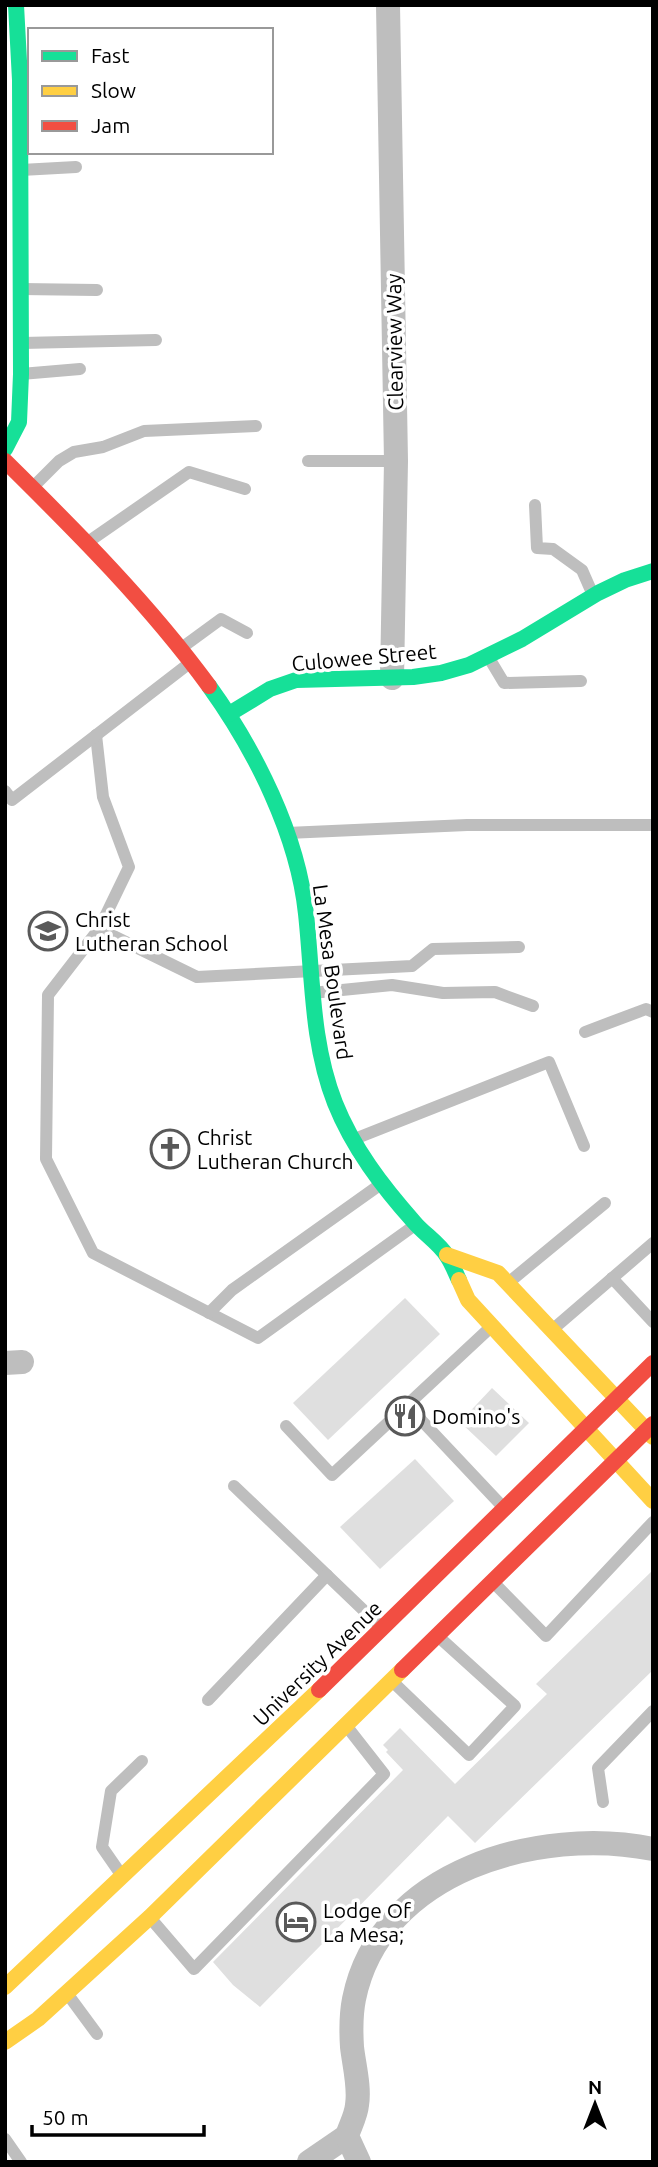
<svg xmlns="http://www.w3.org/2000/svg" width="658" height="2167" font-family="Ubuntu,sans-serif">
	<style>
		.building { fill: #dfdfdf }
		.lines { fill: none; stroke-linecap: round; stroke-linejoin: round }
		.lane { stroke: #bebebe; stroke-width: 12 }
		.street { stroke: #bebebe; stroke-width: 24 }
		.fast { stroke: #16e098; stroke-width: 16 }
		.slow { stroke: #ffcf43; stroke-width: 16 }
		.jam { stroke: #f24e42; stroke-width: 16 }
		.labels { text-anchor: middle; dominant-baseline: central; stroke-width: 7; stroke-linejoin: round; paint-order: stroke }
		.street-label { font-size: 21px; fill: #000; stroke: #fff }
		.poi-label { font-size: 21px; fill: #000; stroke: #fff; text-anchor: start }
	</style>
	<rect width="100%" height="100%" fill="#fff"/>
	<g class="building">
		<path d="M 405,1298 L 440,1334 L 328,1440 L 293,1403 Z"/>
		<path d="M 492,1388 L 529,1423 L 496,1456 L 460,1422 Z"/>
		<path d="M 415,1459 L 454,1501 L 380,1569 L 340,1527 Z"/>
		<path d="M 653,1570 L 653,1670 L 475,1843 L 448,1816 L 260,2007 L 233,1985 L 213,1962 L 403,1770 L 386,1752 L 388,1750 L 383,1745 L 400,1728 L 455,1784 L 547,1694 L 536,1684 Z"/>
	</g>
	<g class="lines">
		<g class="lane">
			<path d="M 21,170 L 76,167"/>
			<path d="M 21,289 L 97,290"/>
			<path d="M 22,343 L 156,340"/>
			<path d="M 21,374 L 80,369"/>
			<path d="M 308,461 L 396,461"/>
			<path d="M 33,487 L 59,461 L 74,452 L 103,447 L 144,431 L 256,426"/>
			<path d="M 535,505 L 537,548 L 553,549 L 582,570 L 593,595"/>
			<path d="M 88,542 L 189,472 L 245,489"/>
			<path d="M 180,649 L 221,619 L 247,633"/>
			<path d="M 489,658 L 504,683 L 581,681"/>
			<path d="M 96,735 L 103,797 L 129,867 L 99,929"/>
			<path d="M 5,791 L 12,800 L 191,662"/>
			<path d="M 287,833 L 467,825 L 653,825"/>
			<path d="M 312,993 L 392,985 L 443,993 L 495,992 L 533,1006"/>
			<path d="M 585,1032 L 646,1009 L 653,1012"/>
			<path d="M 352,1140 L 549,1062 L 584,1146"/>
			<path d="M 415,1225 L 258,1338 L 93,1253 L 46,1159 L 48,995 L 99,929 L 197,977 L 412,966 L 433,949 L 519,947"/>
			<path d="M 612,1278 L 653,1322"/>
			<path d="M 508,1283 L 605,1203"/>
			<path d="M 209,1313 L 232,1290 L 381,1184"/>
			<path d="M 552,1330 L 653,1243"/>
			<path d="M 407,1405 L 503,1507"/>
			<path d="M 286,1426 L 332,1475 L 492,1326"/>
			<path d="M 234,1486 L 380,1626"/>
			<path d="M 494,1583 L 546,1636 L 653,1522"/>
			<path d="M 394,1683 L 469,1755 L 515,1706 L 441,1639"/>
			<path d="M 208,1700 L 327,1575"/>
			<path d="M 603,1802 L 598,1768 L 653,1711"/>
			<path d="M 120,1873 L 102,1847 L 111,1791 L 142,1761"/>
			<path d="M 152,1920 L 194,1969 L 384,1774 L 348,1728"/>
			<path d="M 69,1996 L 97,2034"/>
			<path d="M 5,2139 L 21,2162"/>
		</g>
		<g class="street">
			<path d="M 388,5 L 396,461 L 392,678"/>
			<path d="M 5,1363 L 22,1362"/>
			<path d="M 309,2162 L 347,2136"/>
			<path d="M 359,2162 L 347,2136 C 350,2126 356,2116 357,2105 C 360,2087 354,2065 352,2047 C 351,2031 351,2014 354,1999 C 380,1870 540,1826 653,1849"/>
		</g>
		<g class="fast">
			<path d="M 5,449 L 19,422 L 21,374 L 20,80 L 16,5"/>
			<path d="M 209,686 C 255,750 298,835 306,914 C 313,978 311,1042 335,1103 C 353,1148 382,1186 414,1222 C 424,1234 439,1243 447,1256 C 452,1263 455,1272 459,1280"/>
			<path d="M 229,714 L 270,689 L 296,680 L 413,677 L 441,673 L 469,665 L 522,639 L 598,593 L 625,580 L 653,571"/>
		</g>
		<g class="slow">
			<path d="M 447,1255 L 498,1273 L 653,1437"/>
			<path d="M 459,1280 L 468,1300 L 653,1501"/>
			<path d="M 5,1987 L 319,1690"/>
			<path d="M 5,2042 L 38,2019 L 150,1917 L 402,1670"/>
		</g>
		<g class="jam">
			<path d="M 5,461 C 77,532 149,604 209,686"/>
			<path d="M 402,1670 L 653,1424"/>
			<path d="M 319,1690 L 653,1363"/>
		</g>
	</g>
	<defs>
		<symbol id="school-ring" viewBox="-11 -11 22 22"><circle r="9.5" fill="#fff" stroke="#595959" stroke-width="1.5"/><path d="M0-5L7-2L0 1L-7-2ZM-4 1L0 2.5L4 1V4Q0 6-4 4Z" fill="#595959"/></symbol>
		<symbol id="church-ring" viewBox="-11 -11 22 22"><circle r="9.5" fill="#fff" stroke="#595959" stroke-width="1.5"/><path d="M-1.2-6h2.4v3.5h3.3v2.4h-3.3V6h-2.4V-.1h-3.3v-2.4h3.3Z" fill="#595959"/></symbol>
		<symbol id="restaurant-ring" viewBox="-11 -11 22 22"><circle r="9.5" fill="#fff" stroke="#595959" stroke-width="1.5"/><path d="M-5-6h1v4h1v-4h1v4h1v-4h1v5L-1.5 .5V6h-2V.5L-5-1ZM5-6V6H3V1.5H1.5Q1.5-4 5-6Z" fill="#595959"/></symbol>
		<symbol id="hotel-ring" viewBox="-11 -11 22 22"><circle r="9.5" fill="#fff" stroke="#595959" stroke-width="1.5"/><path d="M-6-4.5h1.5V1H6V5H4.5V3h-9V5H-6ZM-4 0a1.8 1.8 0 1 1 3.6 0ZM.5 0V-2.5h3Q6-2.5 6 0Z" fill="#595959"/></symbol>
	</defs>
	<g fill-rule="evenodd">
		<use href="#school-ring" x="26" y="909" width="44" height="44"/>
		<use href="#church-ring" x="148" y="1127" width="44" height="44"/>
		<use href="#restaurant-ring" x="383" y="1394" width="44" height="44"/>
		<use href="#hotel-ring" x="274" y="1900" width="44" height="44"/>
	</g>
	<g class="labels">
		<g class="street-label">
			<text transform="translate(394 342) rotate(-91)">Clearview Way</text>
			<text transform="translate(364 657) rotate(-5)">Culowee Street</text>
			<text transform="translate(333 972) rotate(82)">La Mesa Boulevard</text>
			<text transform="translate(317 1663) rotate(-44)">University Avenue</text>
		</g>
		<g class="poi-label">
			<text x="75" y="919">Christ<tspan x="75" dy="24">Lutheran School</tspan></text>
			<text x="197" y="1137">Christ<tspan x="197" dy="24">Lutheran Church</tspan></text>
			<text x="432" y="1416">Domino's</text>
			<text x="323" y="1910">Lodge Of<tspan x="323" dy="24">La Mesa;</tspan></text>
		</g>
	</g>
	<rect width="658" height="2167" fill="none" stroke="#000000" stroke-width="14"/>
	<rect x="28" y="28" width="245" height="126" fill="#ffffff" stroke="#999999" stroke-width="2"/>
	<rect x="42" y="51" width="35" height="10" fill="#16e098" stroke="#999999" stroke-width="2"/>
	<text x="91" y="63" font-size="21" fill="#000000">Fast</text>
	<rect x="42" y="86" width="35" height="10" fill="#ffcf43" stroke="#999999" stroke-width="2"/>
	<text x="91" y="98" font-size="21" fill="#000000">Slow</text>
	<rect x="42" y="121" width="35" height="10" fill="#f24e42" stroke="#999999" stroke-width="2"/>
	<text x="91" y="133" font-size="21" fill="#000000">Jam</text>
	<g transform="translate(595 2104)" stroke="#ffffff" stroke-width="5" paint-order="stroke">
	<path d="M0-5L12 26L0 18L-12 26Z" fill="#000000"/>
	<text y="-10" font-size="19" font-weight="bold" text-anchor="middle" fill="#000000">N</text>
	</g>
	<path d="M32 2125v10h172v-10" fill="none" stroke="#000000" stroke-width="3.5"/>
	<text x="42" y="2125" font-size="21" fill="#000000" stroke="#ffffff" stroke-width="5" paint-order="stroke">50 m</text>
</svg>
